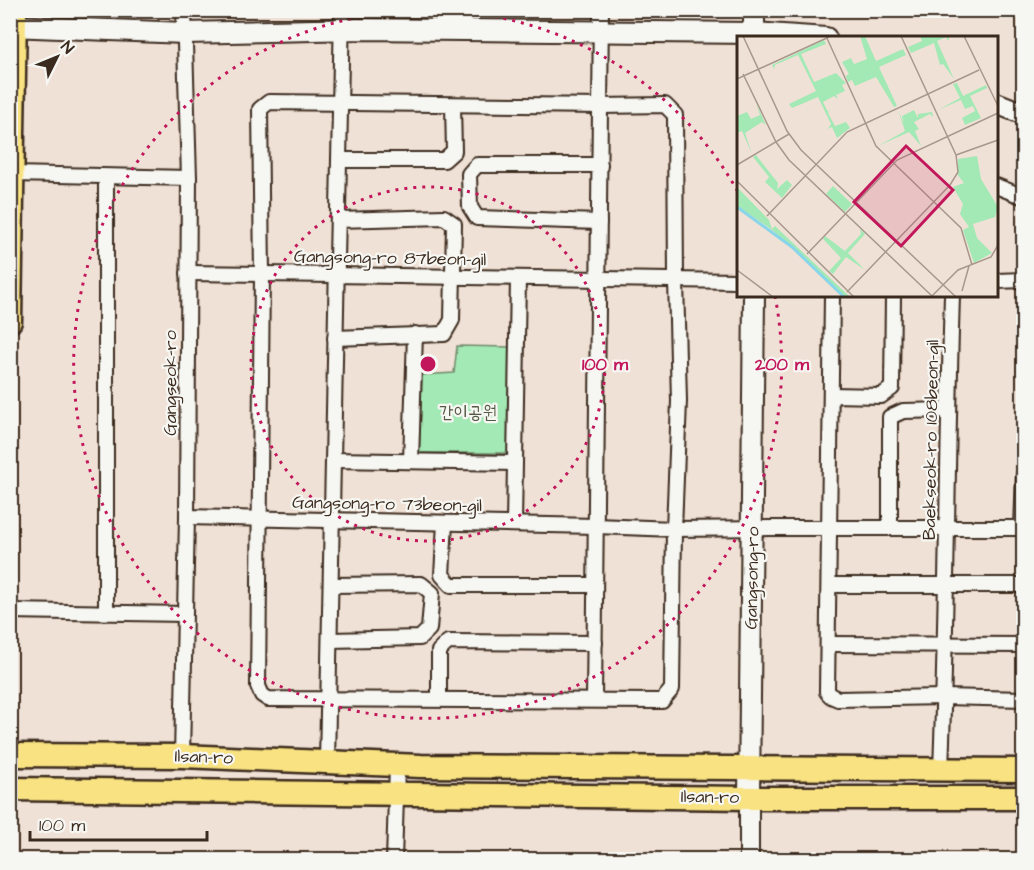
<svg xmlns="http://www.w3.org/2000/svg" width="1034" height="870" font-family="'Architects Daughter','Poor Story',sans-serif">
	<style>
		.green { fill: #a3e9b5; stroke: #6f8a6a; stroke-width: 1.5 }
		.lines { fill: none; stroke-linecap: round; stroke-linejoin: round }
		.minor-casing { stroke: #3b2a1e; stroke-width: 18 }
		.tertiary-casing { stroke: #3b2a1e; stroke-width: 22 }
		.secondary-casing { stroke: #3b2a1e; stroke-width: 24 }
		.primary-casing { stroke: #3b2a1e; stroke-width: 27 }
		.minor { stroke: #f6f6f2; stroke-width: 14 }
		.tertiary { stroke: #f6f6f2; stroke-width: 18 }
		.secondary { stroke: #f6f6f2; stroke-width: 20 }
		.primary { stroke: #f8e281; stroke-width: 22 }
		.ring { fill: none; stroke: #c2185b; stroke-width: 3; stroke-dasharray: 3 6 }
		.labels { text-anchor: middle; dominant-baseline: central; stroke-width: 4.5; stroke-linejoin: round; paint-order: stroke }
		.street-label { font-size: 18px; fill: #3b2a1e; stroke: #f6f6f2 }
		.park-label { font-size: 18px; fill: #555a44; stroke: #f6f6f2 }
		.inset-river { fill: none; stroke: #89d5e9; stroke-width: 3 }
		.inset-road { fill: none; stroke: #a8988c; stroke-width: 1.5 }
		.view { fill: #c2185b; fill-opacity: 0.15; stroke: #c2185b; stroke-width: 3 }
		.inset-edge { fill: none; stroke: #3b2a1e; stroke-width: 3 }
		.centre { fill: #c2185b; stroke: #f6f6f2; stroke-width: 3 }
		.ring-label { font-size: 18px; text-anchor: middle; font-weight: bold; fill: #c2185b; stroke: #f6f6f2; stroke-width: 4.5; stroke-linejoin: round; paint-order: stroke }
	</style>
	<rect width="100%" height="100%" fill="#f0e1d6"/>
	<filter id="ink" filterUnits="userSpaceOnUse"><feTurbulence type="fractalNoise" baseFrequency=".0167" numOctaves="2"/><feDisplacementMap in="SourceGraphic" scale="12" xChannelSelector="R" yChannelSelector="G"/><feConvolveMatrix kernelMatrix="1 2 1 2 8 2 1 2 1" color-interpolation-filters="sRGB"/></filter>
	<g filter="url(#ink)">
		<path class="green" d="M 457,346 L 512,347 L 509,453 L 419,453 L 422,375 L 454,373 Z"/>
		<g class="lines">
			<defs>
				<g id="minor">
					<path d="M 269,102 L 600,106 L 665,105 L 675,115 L 676,280 L 679,401 L 674,529 L 672,689 L 662,701 L 268,699 L 262,695 L 258,686 L 262,274 L 260,109 Z"/>
					<path d="M 339,160 L 444,160 L 454,151 L 453,105"/>
					<path d="M 13,174 L 189,178"/>
					<path d="M 106,177 L 106,612"/>
					<path d="M 996,186 L 1024,197"/>
					<path d="M 599,222 L 477,218 L 470,207 L 469,174 L 477,165 L 600,165"/>
					<path d="M 188,273 L 738,281"/>
					<path d="M 996,281 L 1024,280"/>
					<path d="M 832,296 L 827,692 L 831,696 L 838,699 L 944,697 L 1024,699"/>
					<path d="M 335,338 L 444,334 L 452,320 L 454,224 L 444,217 L 338,220"/>
					<path d="M 831,395 L 881,396 L 892,388 L 893,296"/>
					<path d="M 333,460 L 515,463"/>
					<path d="M 411,461 L 415,334"/>
					<path d="M 187,517 L 596,526 L 674,529 L 770,528 L 1024,528"/>
					<path d="M 445,523 L 442,575 L 451,585 L 595,585"/>
					<path d="M 514,524 L 518,278"/>
					<path d="M 890,528 L 890,417 L 903,411 L 949,410"/>
					<path d="M 1022,528 L 1024,474"/>
					<path d="M 830,585 L 1024,585"/>
					<path d="M 10,611 L 184,614"/>
					<path d="M 330,640 L 420,638 L 429,629 L 432,593 L 421,584 L 331,585"/>
					<path d="M 828,644 L 1024,645"/>
					<path d="M 439,699 L 439,651 L 448,642 L 595,643"/>
					<path d="M 594,700 L 601,10"/>
					<path d="M 182,756 L 187,517 L 189,178 L 184,10"/>
					<path d="M 327,762 L 342,10"/>
					<path d="M 941,770 C 947,612 947,454 952,296"/>
					<path d="M 394,860 L 397,766"/>
				</g>
				<path id="tertiary" d="M 749,798 L 749,860"/>
				<g id="secondary">
					<path d="M 10,26 L 185,33 L 358,29 L 754,33 L 826,38"/>
					<path d="M 754,38 L 754,10"/>
					<path d="M 996,103 L 1024,114"/>
					<path d="M 749,798 L 754,296"/>
				</g>
				<g id="primary">
					<path d="M 10,321 L 15,10"/>
					<path d="M 10,755 L 182,756 L 421,766 L 1024,770"/>
					<path d="M 10,789 L 749,798 L 1024,798"/>
				</g>
			</defs>
			<use href="#minor" class="minor-casing"/>
			<use href="#tertiary" class="tertiary-casing"/>
			<use href="#secondary" class="secondary-casing"/>
			<use href="#primary" class="primary-casing"/>
			<use href="#minor" class="minor"/>
			<use href="#tertiary" class="tertiary"/>
			<use href="#secondary" class="secondary"/>
			<use href="#primary" class="primary"/>
		</g>
	</g>
	<g class="ring">
		<circle cx="428" cy="364" r="177"/>
		<path d="M450 11A354 354 0 0 1 738 192M775 296A354 354 0 1 1 406 11"/>
	</g>
	<g class="labels">
		<g class="street-label">
			<text transform="translate(390 258) rotate(1)">Gangsong-ro 87beon-gil</text>
			<text transform="translate(170 383) rotate(-90)">Gangseok-ro</text>
			<text transform="translate(931 440) rotate(-89)">Baekseok-ro 108beon-gil</text>
			<text transform="translate(387 504) rotate(1)">Gangsong-ro 73beon-gil</text>
			<text transform="translate(752 578) rotate(-89)">Gangsong-ro</text>
			<text transform="translate(204 757) rotate(2)">Ilsan-ro</text>
			<text transform="translate(710 797) rotate(1)">Ilsan-ro</text>
		</g>
		<g class="park-label">
			<text x="468" y="412">간이공원</text>
		</g>
	</g>
	<g transform="translate(737 36)">
		<rect width="261" height="261" fill="#f0e1d6"/>
		<path d="M 123,0 L 128,0 L 139,25 L 166,13 L 169,19 L 142,31 L 160,70 L 157,71 L 139,41 L 118,50 L 115,44 L 111,46 L 109,40 L 112,38 L 105,26 L 114,22 L 117,28 L 130,23 ZM 183,0 L 213,0 L 211,5 L 209,1 L 200,5 L 217,43 L 206,28 L 203,29 L 197,7 L 174,17 L 171,11 L 185,5 ZM 87,4 L 89,8 L 64,18 L 77,46 L 99,37 L 109,47 L 105,49 L 108,55 L 99,59 L 101,63 L 97,60 L 86,66 L 91,76 L 94,73 L 91,77 L 98,90 L 109,86 L 113,92 L 100,102 L 95,91 L 91,93 L 94,88 L 81,61 L 55,72 L 52,68 L 79,55 L 61,19 L 38,29 L 37,33 L 35,29 ZM 220,47 L 226,60 L 249,49 L 250,52 L 233,60 L 244,82 L 228,89 L 225,82 L 238,75 L 236,70 L 228,73 L 224,64 L 201,74 L 223,62 L 216,48 ZM 19,67 L 29,89 L 25,86 L 8,97 L 15,118 L 5,95 L 0,97 L 0,80 L 10,76 L 14,83 L 23,79 ZM 161,74 L 167,88 L 165,80 L 177,74 L 181,82 L 181,78 L 195,76 L 196,81 L 193,78 L 177,86 L 182,93 L 178,95 L 184,110 L 172,96 L 141,110 L 168,95 ZM 19,119 L 41,147 L 40,153 L 50,144 L 55,149 L 45,162 L 28,146 L 32,141 L 16,121 ZM 240,120 L 244,143 L 261,171 L 258,181 L 236,188 L 240,202 L 255,217 L 237,227 L 226,194 L 232,191 L 223,178 L 226,168 L 216,151 L 227,147 L 220,138 L 221,123 ZM 96,150 L 115,168 L 108,176 L 89,158 ZM 0,151 L 32,184 L 35,193 L 38,190 L 113,261 L 108,261 L 34,193 L 0,170 ZM 123,193 L 128,198 L 111,217 L 128,234 L 109,221 L 96,238 L 92,235 L 104,222 L 86,203 L 88,200 L 108,215 L 124,198 Z" fill="#a3e9b5"/>
		<path class="inset-river" d="M 0,171 L 55,211 L 107,261"/>
		<path class="inset-road" d="M 6,0 L 50,95 L 64,114 L 219,261M 89,0 L 139,110 L 197,166M 227,0 L 261,70M 6,38 L 39,106 L 52,124 L 195,260M 0,43 L 92,1M 219,119 L 261,104M 0,129 L 52,98M 0,145 L 117,261M 197,166 L 224,192 L 235,229M 30,180 L 110,96 L 242,34M 70,218 L 160,124 L 261,77M 0,234 L 36,261M 225,255 L 232,230M 110,256 L 213,149 L 221,136 L 219,119 L 164,0M 194,261 L 221,234 L 254,221 L 261,209"/>
		<path class="view" d="M 169,110 L 216,154 L 164,210 L 117,166 Z"/>
		<rect width="261" height="261" class="inset-edge"/>
	</g>
	<circle cx="428" cy="364" r="9" class="centre"/>
	<g class="ring-label">
		<text x="605" y="370">100 m</text>
		<text x="782" y="370">200 m</text>
	</g>
	<rect width="1034" height="870" fill="none" stroke="#f6f6f2" stroke-width="36"/>
	<rect x="18" y="18" width="998" height="834" fill="none" stroke="#3b2a1e" stroke-width="2" filter="url(#ink)"/>
	<g transform="translate(57 57) rotate(47)" stroke="#f6f6f2" stroke-width="4.5" paint-order="stroke">
	<path d="M0-4.5L10 22L0 15L-10 22Z" fill="#3b2a1e"/>
	<text y="-9" font-size="16" font-weight="bold" text-anchor="middle" fill="#3b2a1e">N</text>
	</g>
	<path d="M30 831v9h177v-9" fill="none" stroke="#3b2a1e" stroke-width="3"/>
	<text x="39" y="831" font-size="18" fill="#3b2a1e" stroke="#f6f6f2" stroke-width="4.5" paint-order="stroke">100 m</text>
</svg>
